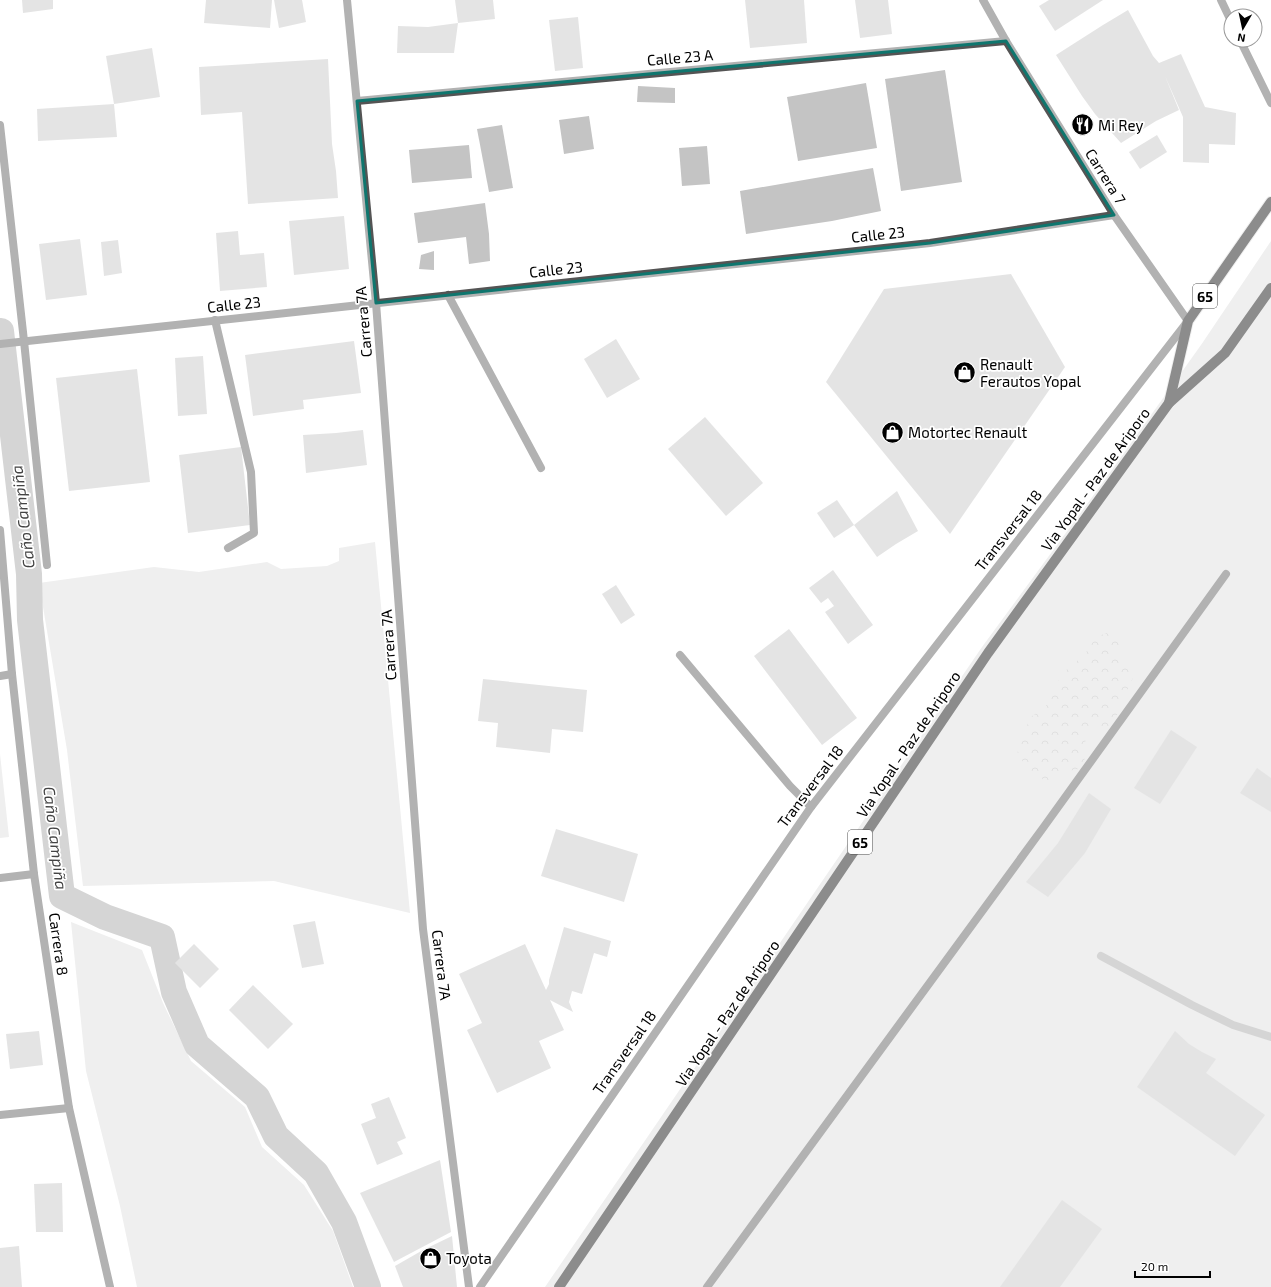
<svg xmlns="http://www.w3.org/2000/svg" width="1271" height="1287" font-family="'Exo 2',sans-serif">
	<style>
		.green { fill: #dbdbdb }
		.forest { fill: url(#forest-crowns) }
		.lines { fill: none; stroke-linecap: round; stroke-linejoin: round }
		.stream { stroke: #a2a2a2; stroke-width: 8 }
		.canal { stroke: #a2a2a2; stroke-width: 26 }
		.building { fill: #c4c4c4 }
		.primary-casing { stroke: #dbdbdb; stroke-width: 12 }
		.service { stroke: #545454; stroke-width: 8 }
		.minor { stroke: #545454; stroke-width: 8 }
		.primary { stroke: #000; stroke-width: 10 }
		.marked { fill: none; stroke: #0f766e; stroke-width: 3; stroke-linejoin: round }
		.labels { text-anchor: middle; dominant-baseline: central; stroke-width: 3.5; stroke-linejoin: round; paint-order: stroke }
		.shield { fill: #fff; stroke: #4c4c4c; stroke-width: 1 }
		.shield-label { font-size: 14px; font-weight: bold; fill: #000 }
		.street-label { font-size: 15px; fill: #000; stroke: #fff }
		.poi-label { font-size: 15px; fill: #000; stroke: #fff; text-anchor: start }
		.water-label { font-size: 16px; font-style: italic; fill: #434343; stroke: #fff }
	</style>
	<defs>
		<pattern id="forest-crowns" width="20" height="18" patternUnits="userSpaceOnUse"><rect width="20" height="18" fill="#dbdbdb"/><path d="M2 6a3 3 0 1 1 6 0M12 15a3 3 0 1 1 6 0" fill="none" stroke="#bababa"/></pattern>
	</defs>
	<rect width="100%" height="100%" fill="#fff"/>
	<g class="green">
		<path d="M 1271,241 L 1271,1287 L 545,1287 L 982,647 L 1101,485 L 1201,345 Z"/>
		<path d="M 375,542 L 410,913 L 274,881 L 83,886 L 67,750 L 39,583 L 154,567 L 199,572 L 267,562 L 281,569 L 327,566 L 339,561 L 339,548 Z"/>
		<path d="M 0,754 L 9,837 L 0,838 Z"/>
		<path d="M 71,922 L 142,950 L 163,1003 L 191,1061 L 245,1107 L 262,1147 L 304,1185 L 333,1231 L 353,1287 L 137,1287 L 120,1206 L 86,1071 Z"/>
	</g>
	<path class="forest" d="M 1107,633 L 1120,644 L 1121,654 L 1135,667 L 1131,685 L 1122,696 L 1120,708 L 1113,724 L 1107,731 L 1096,728 L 1086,730 L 1084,768 L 1068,771 L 1048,783 L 1028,768 L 1017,754 L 1024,732 L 1031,717 L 1046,706 L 1053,689 L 1064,672 L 1085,654 L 1096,637 Z"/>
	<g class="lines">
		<g class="stream">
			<path d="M 0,326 L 1,331"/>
			<path d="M 1101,956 L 1192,1005 L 1233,1025 L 1271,1037"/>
		</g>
		<path class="canal" d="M 1,331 L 29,574 L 30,620 L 62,896 L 105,917 L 162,937 L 174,992 L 197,1045 L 257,1097 L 276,1136 L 316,1173 L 344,1222 L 368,1287"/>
	</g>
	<g class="building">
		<path d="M 22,0 L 53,0 L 53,9 L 23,13 Z"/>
		<path d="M 206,0 L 272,0 L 270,28 L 204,23 Z"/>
		<path d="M 274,0 L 302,0 L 306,22 L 279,28 Z"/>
		<path d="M 455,0 L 493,0 L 495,19 L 458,23 Z"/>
		<path d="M 745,0 L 804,0 L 807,43 L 750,48 Z"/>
		<path d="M 855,0 L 888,0 L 892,34 L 860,38 Z"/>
		<path d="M 1049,0 L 1103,0 L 1055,31 L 1039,6 Z"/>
		<path d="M 1128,10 L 1153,56 L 1159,63 L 1181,54 L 1205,107 L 1236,113 L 1235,145 L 1209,144 L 1209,163 L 1183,162 L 1183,117 L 1165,76 L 1179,110 L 1156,121 L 1121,143 L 1095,114 L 1082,96 L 1056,55 L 1103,25 Z"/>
		<path d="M 578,17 L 583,68 L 555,71 L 549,20 Z"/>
		<path d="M 458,23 L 454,53 L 397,53 L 398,26 L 428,27 Z"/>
		<path d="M 152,48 L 160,97 L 114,104 L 106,56 Z"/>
		<path d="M 328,59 L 332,144 L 336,171 L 338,198 L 248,204 L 242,112 L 201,115 L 199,67 Z"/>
		<path d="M 945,70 L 962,182 L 901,191 L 885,79 Z"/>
		<path d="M 866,83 L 877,148 L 798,161 L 787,97 Z"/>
		<path d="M 638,86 L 675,88 L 675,103 L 637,102 Z"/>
		<path d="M 114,104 L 117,137 L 38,141 L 37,109 Z"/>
		<path d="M 589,116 L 594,149 L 564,154 L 559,120 Z"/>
		<path d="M 502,125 L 513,188 L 489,192 L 477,129 Z"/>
		<path d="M 1157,135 L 1167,152 L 1140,169 L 1129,152 Z"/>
		<path d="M 469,145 L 472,178 L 412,183 L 409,150 Z"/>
		<path d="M 707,146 L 710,184 L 682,186 L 679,148 Z"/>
		<path d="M 873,168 L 881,211 L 832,221 L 746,234 L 740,191 Z"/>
		<path d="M 485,203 L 489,234 L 490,261 L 469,264 L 466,237 L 418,243 L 414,213 Z"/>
		<path d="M 344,216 L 349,269 L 294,275 L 289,221 Z"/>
		<path d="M 238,231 L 240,255 L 264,253 L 267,287 L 220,291 L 216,233 Z"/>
		<path d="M 80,239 L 87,295 L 46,300 L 39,244 Z"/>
		<path d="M 118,240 L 122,273 L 104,276 L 101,242 Z"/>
		<path d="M 434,251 L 434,270 L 419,269 L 421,255 Z"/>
		<path d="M 1011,274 L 1065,367 L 950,534 L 826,382 L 884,289 Z"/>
		<path d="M 616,339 L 640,379 L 607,398 L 584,359 Z"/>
		<path d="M 354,341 L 361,393 L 303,400 L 304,409 L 253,416 L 245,355 Z"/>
		<path d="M 203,356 L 207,414 L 178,416 L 175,358 Z"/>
		<path d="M 137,369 L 150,482 L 69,491 L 56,378 Z"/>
		<path d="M 705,417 L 763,483 L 726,516 L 668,449 Z"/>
		<path d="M 363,430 L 367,465 L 306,473 L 303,435 L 336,433 Z"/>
		<path d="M 241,447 L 250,525 L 188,533 L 179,455 Z"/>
		<path d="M 897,491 L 918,531 L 896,544 L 877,557 L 854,525 Z"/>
		<path d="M 837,500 L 854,525 L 834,538 L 817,513 Z"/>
		<path d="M 833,570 L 873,625 L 848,644 L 825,612 L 834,606 L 828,598 L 821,603 L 809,588 Z"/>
		<path d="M 616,585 L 635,615 L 621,624 L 602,594 Z"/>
		<path d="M 789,629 L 857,718 L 822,745 L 754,656 Z"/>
		<path d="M 483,679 L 587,690 L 583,732 L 552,729 L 550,753 L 496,747 L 498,723 L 478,721 Z"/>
		<path d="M 1171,730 L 1197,747 L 1160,804 L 1134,788 Z"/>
		<path d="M 1257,768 L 1271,778 L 1271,812 L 1240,793 Z"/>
		<path d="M 1089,793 L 1111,809 L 1085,853 L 1048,897 L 1026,882 L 1058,843 Z"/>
		<path d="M 556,829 L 638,854 L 624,902 L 541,876 Z"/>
		<path d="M 315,921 L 324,964 L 302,968 L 293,925 Z"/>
		<path d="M 564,927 L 611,941 L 607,957 L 594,953 L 582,994 L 572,991 L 569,1002 L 573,1012 L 550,1000 L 564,1030 L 539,1041 L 551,1068 L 497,1093 L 467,1030 L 482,1023 L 459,974 L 525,944 L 546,990 L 549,984 L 549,980 Z"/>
		<path d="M 194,944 L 219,969 L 200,988 L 175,963 Z"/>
		<path d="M 253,985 L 293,1024 L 268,1049 L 229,1010 Z"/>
		<path d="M 39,1031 L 43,1065 L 10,1069 L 6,1034 Z"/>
		<path d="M 1175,1031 L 1189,1044 L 1202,1052 L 1216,1059 L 1206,1073 L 1265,1115 L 1235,1156 L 1137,1087 Z"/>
		<path d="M 389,1097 L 406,1138 L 397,1142 L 403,1154 L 377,1165 L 361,1124 L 376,1118 L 371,1104 Z"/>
		<path d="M 440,1160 L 451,1232 L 394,1262 L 360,1193 Z"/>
		<path d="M 62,1183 L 63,1232 L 36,1232 L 34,1184 Z"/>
		<path d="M 1062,1200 L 1102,1229 L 1060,1287 L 1000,1287 Z"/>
		<path d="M 452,1236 L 457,1287 L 403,1287 L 395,1266 L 423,1250 Z"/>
		<path d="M 19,1246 L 22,1287 L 0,1287 L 0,1248 Z"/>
	</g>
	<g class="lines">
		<defs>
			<g id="primary">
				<path d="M 1169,403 L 1188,321 L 1271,202"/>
				<path d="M 559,1287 L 988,653 L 1169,403 L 1225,353 L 1271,288"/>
			</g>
		</defs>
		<use href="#primary" class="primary-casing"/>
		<g class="service">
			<path d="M 1221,0 L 1231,21"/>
			<path d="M 1240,40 L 1271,103"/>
			<path d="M 448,295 L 541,468"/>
			<path d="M 680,655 L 790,786 L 811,807"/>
			<path d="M 707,1287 L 1043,828 L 1226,574"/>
		</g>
		<g class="minor">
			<path d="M 347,0 L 376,303 L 423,929 L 469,1287"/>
			<path d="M 357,101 L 1006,41"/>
			<path d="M 0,125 L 24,341 L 47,565"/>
			<path d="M 215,320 L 251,472 L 254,533 L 228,548"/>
			<path d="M 0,344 L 930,243 L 1114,215"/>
			<path d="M 0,530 L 12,674 L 34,874 L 69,1108 L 110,1287"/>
			<path d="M 0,676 L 12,674"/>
			<path d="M 0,878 L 34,874"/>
			<path d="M 0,1115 L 69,1108"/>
			<path d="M 480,1287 L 811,807 L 1188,321 L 1114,215 L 1006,41 L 983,0"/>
		</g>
		<use href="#primary" class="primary"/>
	</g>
	<path d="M0 0H1271V1287H0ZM 1006,41 L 1114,215 L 930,243 L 376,303 L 357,101 Z" fill="#fff" fill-opacity=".55" fill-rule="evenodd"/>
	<path class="marked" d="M 1006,41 L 1114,215 L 930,243 L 376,303 L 357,101 Z"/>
	<defs>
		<symbol id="restaurant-disc" viewBox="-11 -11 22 22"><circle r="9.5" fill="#000" stroke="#fff"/><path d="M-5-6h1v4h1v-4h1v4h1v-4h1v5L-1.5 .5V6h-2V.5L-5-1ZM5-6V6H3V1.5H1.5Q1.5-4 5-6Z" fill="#fff"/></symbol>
		<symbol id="shop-disc" viewBox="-11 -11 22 22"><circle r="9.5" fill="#000" stroke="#fff"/><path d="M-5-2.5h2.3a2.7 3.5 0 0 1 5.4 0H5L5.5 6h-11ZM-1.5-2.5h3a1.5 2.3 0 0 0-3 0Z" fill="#fff"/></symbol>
	</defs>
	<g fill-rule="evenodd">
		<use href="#restaurant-disc" x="1070" y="112" width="25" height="25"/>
		<use href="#shop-disc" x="952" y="360" width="25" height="25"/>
		<use href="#shop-disc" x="880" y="420" width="25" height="25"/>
		<use href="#shop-disc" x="418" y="1246" width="25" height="25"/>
	</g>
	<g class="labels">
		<g class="shield">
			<rect x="1193" y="284" width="24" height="24" rx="3"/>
			<rect x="848" y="830" width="24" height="24" rx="3"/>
		</g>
		<g class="shield-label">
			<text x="1205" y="296">65</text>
			<text x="860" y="842">65</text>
		</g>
		<g class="street-label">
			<text transform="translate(680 57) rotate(-5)">Calle 23 A</text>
			<text transform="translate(1106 176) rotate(58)">Carrera 7</text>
			<text transform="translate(878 234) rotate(-6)">Calle 23</text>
			<text transform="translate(556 269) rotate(-6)">Calle 23</text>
			<text transform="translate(234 304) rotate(-6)">Calle 23</text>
			<text transform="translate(363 322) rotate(-95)">Carrera 7A</text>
			<text transform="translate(1095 479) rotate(-54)">Via Yopal - Paz de Ariporo</text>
			<text transform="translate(1008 530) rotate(-52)">Transversal 18</text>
			<text transform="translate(388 645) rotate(-94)">Carrera 7A</text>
			<text transform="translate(908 744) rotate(-56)">Via Yopal - Paz de Ariporo</text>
			<text transform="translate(810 786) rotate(-53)">Transversal 18</text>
			<text transform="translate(59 944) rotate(82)">Carrera 8</text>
			<text transform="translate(442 965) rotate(83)">Carrera 7A</text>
			<text transform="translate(727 1013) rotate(-56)">Via Yopal - Paz de Ariporo</text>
			<text transform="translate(624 1052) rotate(-55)">Transversal 18</text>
		</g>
		<g class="poi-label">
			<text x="1098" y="125">Mi Rey</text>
			<text x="980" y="364">Renault<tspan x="980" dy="17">Ferautos Yopal</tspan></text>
			<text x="908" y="432">Motortec Renault</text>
			<text x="446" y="1258">Toyota</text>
		</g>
		<g class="water-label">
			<text transform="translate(22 517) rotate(-97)">Caño Campiña</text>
			<text transform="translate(56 838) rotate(83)">Caño Campiña</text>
		</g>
	</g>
	<g transform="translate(1243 28) rotate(189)"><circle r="19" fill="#ffffff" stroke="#999999"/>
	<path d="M0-3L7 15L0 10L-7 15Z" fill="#000000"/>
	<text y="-6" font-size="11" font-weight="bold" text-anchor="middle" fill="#000000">N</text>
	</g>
	<path d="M1135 1271v6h75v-6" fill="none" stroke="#000000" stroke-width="2"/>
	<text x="1141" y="1271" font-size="12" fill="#000000" stroke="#ffffff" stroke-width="3" paint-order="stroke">20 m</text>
</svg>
